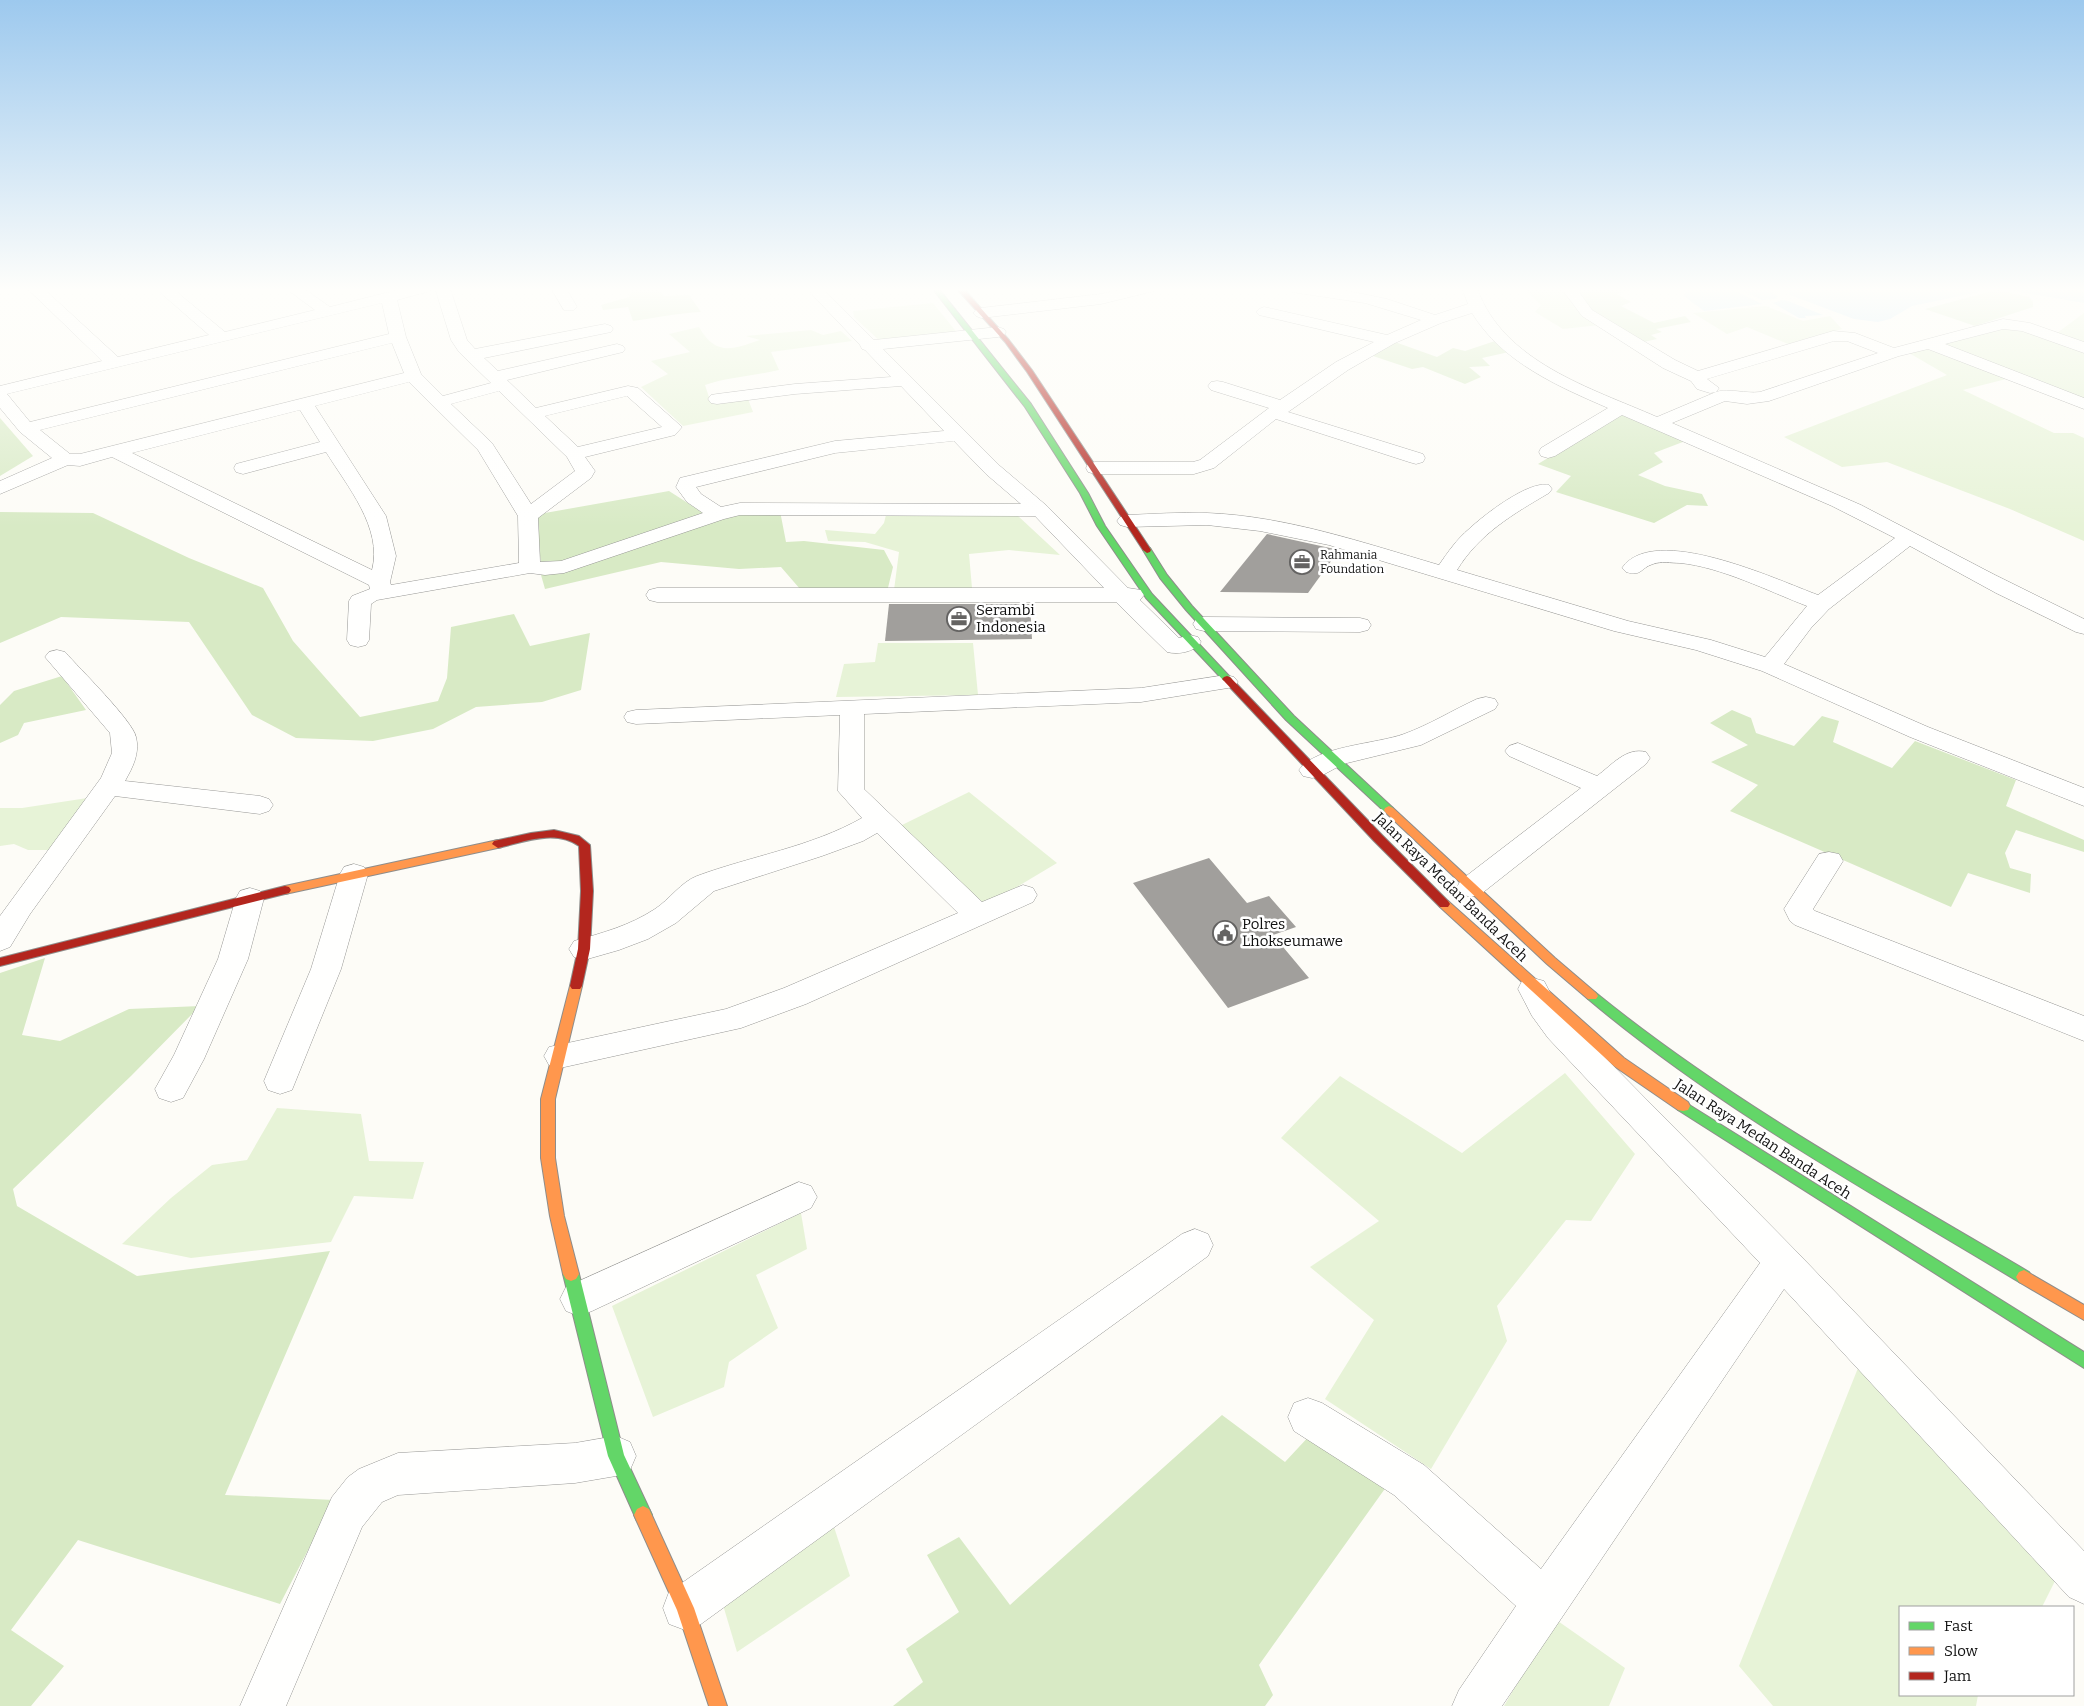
<svg xmlns="http://www.w3.org/2000/svg" width="2084" height="1706" font-family="Bitter,serif">
	<style>
		.green { fill: #e7f3d7 }
		.forest { fill: #d8eac5 }
		.water { fill: #cde8f7 }
		.building { fill: #a19f9c }
		.lines { fill: none; stroke-linecap: round; stroke-linejoin: round }
		.street-casing { stroke: #979795; stroke-width: 1 }
		.fast-casing { stroke: #8e8d8b; stroke-width: 2 }
		.slow-casing { stroke: #8e8d8b; stroke-width: 2 }
		.jam-casing { stroke: #8e8d8b; stroke-width: 2 }
		.street { fill: #fffffe; fill-rule: evenodd }
		.fast { fill: #63d668; fill-rule: evenodd }
		.slow { fill: #ff974d; fill-rule: evenodd }
		.jam { fill: #b3261e; fill-rule: evenodd }
		.labels { text-anchor: middle; dominant-baseline: central; stroke-width: 5; stroke-linejoin: round; paint-order: stroke }
		.far-poi-label { font-size: 12px; fill: #111; stroke: #fff; text-anchor: start }
		.poi-label { font-size: 15px; fill: #111; stroke: #fff; text-anchor: start }
		.street-label { font-size: 15px; fill: #111; stroke: #fff }
	</style>
	<rect width="100%" height="100%" fill="#fdfcf7"/>
	<g class="green">
		<path d="M 1523,288 L 1562,288 L 1600,325 L 1563,329 L 1535,312 L 1541,305 Z"/>
		<path d="M 933,303 L 959,335 L 882,343 L 854,317 L 853,311 Z"/>
		<path d="M 1766,306 L 1803,321 L 1830,316 L 1842,329 L 1788,344 L 1747,327 L 1727,334 L 1693,313 Z"/>
		<path d="M 2084,313 L 2084,343 L 2057,333 Z"/>
		<path d="M 2013,326 L 2084,351 L 2084,399 L 1937,344 Z"/>
		<path d="M 699,327 C 716,357 733,349 760,340 L 746,336 L 811,330 L 823,335 L 841,331 L 852,341 L 771,352 L 779,370 C 754,376 729,377 705,385 L 710,400 L 718,404 L 748,399 L 753,412 L 683,426 L 641,387 L 668,374 L 651,361 L 690,352 L 669,334 Z"/>
		<path d="M 1930,347 L 2010,378 L 1963,390 L 2054,433 L 2073,433 L 2084,438 L 2084,541 L 2010,509 L 1887,462 L 1842,467 L 1784,437 L 1947,375 L 1909,353 Z"/>
		<path d="M 886,515 L 1017,515 L 1060,555 L 1009,550 L 969,554 L 972,588 L 894,590 L 899,552 L 865,542 L 828,541 L 825,530 L 875,534 L 884,523 Z"/>
		<path d="M 878,643 L 973,643 L 978,695 L 836,697 L 844,664 L 875,662 Z"/>
		<path d="M 969,792 L 1057,863 L 983,907 L 900,826 Z"/>
		<path d="M 94,797 L 55,850 L 28,850 L 14,844 L 0,846 L 0,808 L 22,808 Z"/>
		<path d="M 1565,1073 L 1635,1154 L 1591,1221 L 1566,1220 L 1497,1306 L 1507,1341 L 1431,1469 L 1325,1399 L 1374,1320 L 1310,1267 L 1379,1221 L 1281,1138 L 1340,1076 L 1462,1153 Z"/>
		<path d="M 277,1108 L 361,1114 L 369,1161 L 424,1162 L 413,1199 L 354,1196 L 331,1242 L 191,1258 L 122,1244 L 171,1198 L 212,1165 L 247,1160 Z"/>
		<path d="M 801,1213 L 807,1249 L 756,1275 L 778,1328 L 729,1362 L 724,1387 L 653,1417 L 612,1306 Z"/>
		<path d="M 1860,1363 L 2058,1575 L 2042,1607 L 1900,1607 L 1900,1695 L 1978,1695 L 1976,1706 L 1773,1706 L 1739,1666 Z"/>
		<path d="M 834,1527 L 850,1576 L 737,1652 L 723,1605 Z"/>
		<path d="M 1555,1619 L 1625,1668 L 1609,1706 L 1504,1706 Z"/>
	</g>
	<g class="forest">
		<path d="M 627,288 L 659,289 L 664,296 L 689,295 L 701,312 C 677,313 656,318 633,321 L 628,307 L 603,310 L 601,305 L 629,297 L 631,292 Z"/>
		<path d="M 1574,288 L 1637,288 L 1617,294 L 1631,302 L 1621,306 L 1654,323 L 1685,316 L 1691,322 L 1656,329 L 1662,332 L 1651,335 L 1657,339 L 1639,343 L 1594,315 Z"/>
		<path d="M 1996,290 L 2029,297 L 2033,302 L 2033,307 L 1975,326 L 1925,309 Z"/>
		<path d="M 1495,341 L 1509,352 L 1482,358 L 1490,366 L 1469,367 L 1481,377 L 1465,384 L 1423,367 L 1412,369 L 1373,356 L 1395,342 L 1437,357 L 1453,348 L 1465,351 Z"/>
		<path d="M 1620,414 L 1688,440 L 1654,453 L 1663,462 L 1638,475 L 1665,486 L 1702,494 L 1708,506 L 1687,505 L 1654,523 L 1556,492 L 1571,476 L 1538,464 Z"/>
		<path d="M 0,418 L 33,456 L 0,476 Z"/>
		<path d="M 669,491 L 705,514 L 563,562 L 541,562 L 535,523 L 528,516 Z"/>
		<path d="M 742,511 L 780,511 L 786,542 L 804,541 L 884,550 L 893,567 L 887,592 L 800,589 L 781,567 L 739,569 L 661,562 L 545,589 L 541,575 L 576,569 Z"/>
		<path d="M 0,512 L 93,513 L 189,558 L 263,588 L 293,641 L 360,717 L 438,701 L 447,678 L 451,627 L 514,614 L 530,646 L 590,633 L 581,690 L 542,702 L 476,707 L 433,729 L 373,741 L 296,738 L 252,715 L 189,622 L 61,617 L 0,643 Z"/>
		<path d="M 62,676 L 86,710 L 24,723 L 18,735 L 0,743 L 0,705 L 14,691 Z"/>
		<path d="M 1732,710 L 1751,718 L 1756,733 L 1794,746 L 1822,716 L 1839,721 L 1833,742 L 1892,768 L 1915,741 L 2016,780 L 2006,806 L 2084,840 L 2084,852 L 2016,830 L 2005,853 L 2010,868 L 2031,874 L 2030,893 L 1968,873 L 1951,907 L 1730,811 L 1758,785 L 1711,762 L 1748,745 L 1710,723 Z"/>
		<path d="M 45,958 L 22,1035 L 60,1041 L 129,1009 L 200,1006 L 131,1076 L 13,1189 L 17,1206 L 137,1276 L 330,1251 L 225,1495 L 334,1500 L 280,1604 L 78,1540 L 11,1630 L 64,1666 L 31,1706 L 0,1706 L 0,973 Z"/>
		<path d="M 1222,1415 L 1285,1462 L 1312,1433 L 1389,1483 L 1259,1665 L 1273,1695 L 1265,1706 L 893,1706 L 923,1682 L 906,1649 L 959,1612 L 927,1555 L 959,1537 L 1010,1605 Z"/>
	</g>
	<g class="water">
		<path d="M 1680,288 L 1730,288 L 1762,304 L 1704,311 L 1684,296 L 1685,292 Z"/>
		<path d="M 1737,288 L 1774,288 L 1773,294 L 1778,296 L 1776,299 L 1762,300 Z"/>
		<path d="M 1793,288 L 1975,288 L 1979,289 L 1979,292 L 1912,306 L 1890,319 L 1878,322 L 1854,319 L 1790,295 L 1789,292 Z"/>
		<path d="M 1997,288 L 2084,288 L 2084,303 Z"/>
		<path d="M 1782,300 L 1788,301 L 1823,315 L 1805,316 L 1806,318 L 1799,318 L 1773,303 Z"/>
	</g>
	<g class="building">
		<path d="M 1267,534 L 1339,550 L 1308,593 L 1220,592 Z"/>
		<path d="M 889,604 L 1030,604 L 1032,639 L 885,641 Z"/>
		<path d="M 1209,858 L 1247,903 L 1269,896 L 1296,927 L 1273,935 L 1309,978 L 1228,1008 L 1133,883 Z"/>
	</g>
	<g class="lines">
		<defs>
			<g id="street">
				<path d="M 27,288 L 43,288 L 118,357 L 209,335 L 155,288 L 172,288 L 225,332 L 315,310 L 285,288 L 303,288 L 330,307 L 405,288 L 432,288 L 430,291 L 397,300 L 406,337 L 421,374 L 443,396 L 491,383 L 459,352 L 451,340 L 435,288 L 450,288 L 467,340 L 475,349 L 605,324 L 611,326 L 613,329 L 611,332 L 484,358 L 498,371 L 617,344 L 623,346 L 625,349 L 623,352 L 507,380 L 536,408 L 628,386 L 638,388 L 682,427 L 675,435 L 585,457 L 595,471 L 591,478 L 538,518 L 540,562 L 561,561 L 703,513 L 687,502 L 676,487 L 680,478 L 835,441 L 944,431 L 901,386 L 795,394 L 717,404 L 711,403 L 708,399 L 711,395 L 717,394 L 795,384 L 891,377 L 865,350 L 862,349 L 860,345 L 806,288 L 822,288 L 874,340 L 998,327 L 1004,329 L 1006,332 L 1004,335 L 998,337 L 883,349 L 1000,466 L 1047,506 L 1128,588 L 1141,590 L 1144,595 L 1140,600 L 1179,638 L 1190,635 L 1198,637 L 1201,642 C 1195,652 1178,655 1167,652 L 1116,602 L 657,602 L 649,600 L 646,595 L 649,590 L 657,588 L 1104,588 L 1035,516 L 740,515 L 724,519 L 564,573 L 545,575 L 530,573 L 377,600 L 371,604 L 369,640 L 366,645 L 358,647 L 350,645 L 347,640 L 349,601 L 352,596 L 370,589 L 369,585 L 112,457 L 80,466 L 68,465 L 0,494 L 0,481 L 52,458 L 20,432 L 0,408 L 0,386 L 102,361 ZM 382,303 L 389,334 L 30,422 L 7,394 ZM 392,343 L 404,373 L 80,454 L 70,454 L 40,430 ZM 409,382 L 478,450 L 518,516 L 519,563 L 391,585 L 390,582 L 396,556 L 386,516 L 315,406 ZM 499,391 L 567,457 L 575,471 L 531,504 L 492,443 L 451,404 ZM 627,396 L 662,427 L 578,447 L 545,416 ZM 300,410 L 320,442 L 236,464 L 234,468 L 236,472 L 243,474 L 326,452 C 347,486 383,528 372,570 L 132,453 ZM 954,441 L 986,474 L 1021,504 L 740,503 L 721,507 L 701,494 L 696,487 L 835,453 Z"/>
				<path d="M 551,288 L 566,288 L 577,307 L 574,310 L 564,310 Z"/>
				<path d="M 1128,288 L 1156,288 L 1154,291 L 1101,304 L 981,318 L 976,316 L 973,313 L 976,310 L 981,308 L 1101,294 Z"/>
				<path d="M 1285,288 L 1331,288 L 1348,291 L 1387,299 L 1435,315 L 1468,304 L 1462,288 L 1477,288 C 1503,362 1591,388 1657,417 L 1716,392 L 1710,393 L 1697,389 L 1691,381 L 1663,368 L 1582,316 L 1561,288 L 1576,288 L 1592,310 L 1675,360 L 1698,371 L 1833,331 L 1855,333 L 1894,348 L 2003,319 L 2030,323 L 2084,342 L 2084,353 L 2022,331 L 2003,329 L 1945,344 L 2084,398 L 2084,409 L 1928,349 L 1899,356 L 1769,401 L 1747,404 L 1725,401 L 1672,423 L 1861,505 L 1995,575 L 2084,619 L 2084,634 L 2076,632 L 1996,593 L 1910,546 L 1829,609 L 1811,628 L 1784,664 L 1928,727 L 2084,788 L 2084,806 L 1910,737 L 1762,671 L 1696,650 L 1614,631 L 1329,545 L 1260,531 L 1207,525 L 1127,527 L 1120,525 L 1117,521 L 1120,517 L 1127,515 C 1153,514 1180,512 1207,513 C 1286,516 1364,543 1439,565 C 1448,552 1457,539 1469,529 C 1484,515 1529,480 1549,485 L 1552,489 L 1549,493 C 1513,514 1479,534 1457,570 L 1628,621 L 1711,640 L 1765,657 L 1807,606 C 1768,591 1721,567 1680,563 C 1671,563 1661,561 1653,564 C 1640,568 1642,577 1626,572 L 1622,568 C 1654,522 1777,580 1818,595 L 1895,538 L 1832,506 L 1622,415 L 1555,456 L 1548,458 L 1541,456 L 1539,452 L 1541,448 L 1608,408 C 1557,386 1502,362 1472,313 L 1441,323 L 1395,343 L 1348,370 L 1288,412 L 1423,454 L 1425,458 L 1423,462 L 1416,464 L 1409,462 L 1276,419 L 1214,468 L 1194,474 L 1095,474 L 1088,472 L 1086,468 L 1088,464 L 1095,462 L 1193,462 L 1200,460 L 1269,408 L 1211,390 L 1208,386 L 1211,382 L 1217,381 L 1223,382 L 1280,400 L 1336,362 L 1374,342 L 1259,315 L 1256,312 L 1259,309 L 1264,307 L 1387,335 L 1421,320 L 1365,303 L 1292,292 ZM 1834,341 L 1847,341 L 1878,353 L 1760,392 C 1746,394 1729,388 1716,392 L 1719,388 L 1707,379 Z"/>
				<path d="M 1204,617 L 1360,618 L 1368,620 L 1371,625 L 1368,630 L 1360,632 L 1204,631 L 1196,629 L 1193,624 L 1196,619 Z"/>
				<path d="M 57,650 L 65,652 C 79,668 133,721 136,737 C 140,753 133,767 125,781 L 260,796 L 269,799 L 273,805 L 269,811 L 260,814 L 115,796 L 30,914 L 10,947 L 0,951 L 0,916 L 101,778 L 112,753 L 110,733 L 45,657 L 49,652 Z"/>
				<path d="M 1226,675 L 1234,677 L 1238,682 L 1234,687 L 1141,702 L 864,714 L 864,789 L 982,902 L 1023,885 L 1033,888 L 1037,895 L 1033,902 L 806,1004 L 741,1028 L 560,1068 L 549,1065 L 544,1056 L 549,1047 L 726,1009 L 784,988 L 958,913 L 877,833 L 863,841 L 822,856 L 714,891 L 676,923 L 648,939 L 619,950 L 584,960 L 574,957 L 569,949 L 574,941 C 602,933 629,926 655,909 C 669,900 681,882 697,876 C 751,856 811,847 862,818 L 838,791 L 840,715 L 636,724 L 627,722 L 624,717 L 627,712 L 636,710 L 1141,688 Z"/>
				<path d="M 1486,697 L 1495,699 L 1498,704 L 1495,709 L 1421,745 L 1343,764 L 1321,776 L 1312,778 L 1303,776 L 1299,770 C 1315,746 1377,744 1404,734 C 1429,725 1453,710 1477,699 Z"/>
				<path d="M 1518,743 L 1597,776 C 1612,765 1626,747 1646,752 L 1650,758 L 1646,764 L 1481,894 L 1471,897 L 1461,894 L 1457,887 L 1461,880 L 1581,788 L 1509,756 L 1505,751 L 1509,746 Z"/>
				<path d="M 1829,852 L 1839,854 L 1843,861 L 1813,909 L 1815,911 L 2084,1016 L 2084,1041 L 1795,925 L 1790,921 L 1784,909 L 1819,854 Z"/>
				<path d="M 354,864 L 364,867 L 368,874 L 341,969 L 292,1090 L 280,1094 L 268,1090 L 264,1081 L 311,969 L 340,874 L 344,867 Z"/>
				<path d="M 250,888 L 260,891 L 264,898 L 248,959 L 204,1059 L 183,1098 L 171,1102 L 159,1098 L 155,1089 L 174,1055 L 218,959 L 236,898 L 240,891 Z"/>
				<path d="M 1533,978 L 1544,981 L 1554,1000 L 1570,1022 L 1795,1250 L 2084,1551 L 2084,1604 L 2069,1597 L 1784,1289 L 1502,1706 L 1452,1706 L 1459,1690 L 1516,1606 L 1394,1495 L 1294,1431 L 1288,1417 L 1294,1403 L 1308,1398 L 1322,1403 L 1424,1465 L 1541,1569 L 1760,1263 L 1548,1038 L 1532,1016 L 1518,989 L 1522,981 Z"/>
				<path d="M 799,1182 L 811,1186 L 817,1197 L 811,1208 L 592,1311 L 579,1316 L 566,1311 L 560,1299 L 566,1287 Z"/>
				<path d="M 1195,1229 L 1208,1234 L 1213,1245 L 1208,1256 L 701,1624 L 685,1630 L 669,1624 L 663,1608 L 669,1592 L 1182,1234 Z"/>
				<path d="M 616,1436 L 630,1442 L 636,1456 L 630,1470 L 616,1476 L 575,1483 L 398,1495 L 382,1502 L 362,1527 L 286,1706 L 240,1706 L 332,1497 L 348,1477 L 359,1469 L 398,1453 L 575,1443 Z"/>
			</g>
			<g id="fast">
				<path d="M 932,288 L 938,288 L 1031,404 L 1088,493 L 1105,526 L 1152,594 L 1230,677 L 1232,679 L 1230,681 L 1224,681 L 1146,598 L 1097,526 L 1080,493 L 1025,407 Z"/>
				<path d="M 1147,547 L 1150,548 L 1167,575 L 1192,606 L 1294,716 L 1393,808 L 1394,810 L 1393,812 L 1385,812 L 1286,720 L 1186,610 L 1160,578 L 1143,550 Z"/>
				<path d="M 1592,991 L 1596,993 C 1730,1102 1882,1185 2029,1272 L 2032,1277 L 2029,1282 L 2024,1284 L 2019,1282 C 1872,1193 1720,1110 1588,999 L 1586,996 L 1588,993 Z"/>
				<path d="M 1683,1101 L 2084,1352 L 2084,1368 L 1678,1110 L 1676,1106 L 1678,1102 Z"/>
				<path d="M 571,1267 L 576,1269 L 579,1274 L 624,1455 L 652,1515 L 649,1521 L 643,1524 L 637,1521 L 608,1456 L 563,1274 L 566,1269 Z"/>
			</g>
			<g id="slow">
				<path d="M 1389,806 L 1393,808 L 1555,958 L 1596,993 L 1598,996 L 1596,999 L 1588,999 L 1547,964 L 1385,812 L 1384,810 L 1385,808 Z"/>
				<path d="M 498,840 L 504,844 L 502,847 L 285,894 L 279,890 L 285,886 Z"/>
				<path d="M 1444,900 L 1448,901 L 1624,1058 L 1688,1102 L 1690,1106 L 1688,1110 L 1683,1111 L 1678,1110 L 1614,1066 L 1440,907 L 1438,904 Z"/>
				<path d="M 576,981 L 580,983 L 582,986 L 555,1099 L 555,1158 L 564,1216 L 579,1274 L 576,1279 L 571,1281 L 566,1279 L 563,1274 L 550,1216 L 541,1158 L 541,1099 L 570,986 L 572,983 Z"/>
				<path d="M 2024,1270 L 2084,1305 L 2084,1320 L 2019,1282 L 2016,1277 L 2019,1272 Z"/>
				<path d="M 643,1506 L 649,1509 L 694,1608 L 727,1706 L 709,1706 L 677,1610 L 634,1515 L 637,1509 Z"/>
			</g>
			<g id="jam">
				<path d="M 956,288 L 963,288 L 1009,340 L 1032,370 L 1151,550 L 1150,552 L 1147,553 L 1143,550 L 1027,372 L 1005,342 Z"/>
				<path d="M 1227,676 L 1230,677 L 1382,835 L 1448,901 L 1450,904 L 1448,907 L 1440,907 L 1374,841 L 1224,681 L 1222,679 L 1224,677 Z"/>
				<path d="M 554,830 L 579,836 L 590,845 L 593,891 L 590,949 L 582,986 L 580,989 L 572,989 L 570,986 L 578,949 L 581,891 L 579,846 C 555,829 524,842 498,848 L 492,844 L 494,841 L 531,833 Z"/>
				<path d="M 285,886 L 289,887 L 291,890 L 289,893 L 0,966 L 0,958 Z"/>
			</g>
		</defs>
		<use href="#street" class="street-casing"/>
		<use href="#fast" class="fast-casing"/>
		<use href="#slow" class="slow-casing"/>
		<use href="#jam" class="jam-casing"/>
		<use href="#street" class="street"/>
		<use href="#fast" class="fast"/>
		<use href="#slow" class="slow"/>
		<use href="#jam" class="jam"/>
	</g>
	<linearGradient id="sky" x2="0" y2="1"><stop stop-color="#9dc9ee"/><stop offset="0.55" stop-color="#fefefb"/><stop offset="1" stop-color="#fefefb" stop-opacity="0"/></linearGradient>
	<rect width="2084" height="527" fill="url(#sky)"/>
	<defs>
		<symbol id="office-ring" viewBox="-11 -11 22 22"><circle r="9.5" fill="#fff" stroke="#646362" stroke-width="1.5"/><path d="M-6-3h4V-5.5h4V-3h4V5H-6ZM-1-4.5V-3h2v-1.5ZM-6 0V1H6V0Z" fill="#646362"/></symbol>
		<symbol id="civic-ring" viewBox="-11 -11 22 22"><circle r="9.5" fill="#fff" stroke="#646362" stroke-width="1.5"/><path d="M-.6-6.5H3V-4.5H.6V-3L4-1V1h2V6H-6V1h2V-1L-.6-3ZM-1.2 2.5V6h2.4V2.5Z" fill="#646362"/></symbol>
	</defs>
	<g fill-rule="evenodd">
		<use href="#office-ring" x="1288" y="548" width="28" height="28"/>
		<use href="#office-ring" x="945" y="605" width="28" height="28"/>
		<use href="#civic-ring" x="1211" y="919" width="28" height="28"/>
	</g>
	<g class="labels">
		<g class="far-poi-label">
			<text x="1320" y="555">Rahmania<tspan x="1320" dy="14">Foundation</tspan></text>
		</g>
		<g class="poi-label">
			<text x="976" y="610">Serambi<tspan x="976" dy="17">Indonesia</tspan></text>
			<text x="1242" y="924">Polres<tspan x="1242" dy="17">Lhokseumawe</tspan></text>
		</g>
		<g class="street-label">
			<text transform="translate(1451 887) rotate(44)">Jalan Raya Medan Banda Aceh</text>
			<text transform="translate(1763 1139) rotate(33)">Jalan Raya Medan Banda Aceh</text>
		</g>
	</g>
	<rect x="1899" y="1606" width="175" height="90" fill="#ffffff" stroke="#a0a0a0"/>
	<rect x="1909" y="1622" width="25" height="8" fill="#63d668" stroke="#a0a0a0"/>
	<text x="1944" y="1631" font-size="15" fill="#111111">Fast</text>
	<rect x="1909" y="1647" width="25" height="8" fill="#ff974d" stroke="#a0a0a0"/>
	<text x="1944" y="1656" font-size="15" fill="#111111">Slow</text>
	<rect x="1909" y="1672" width="25" height="8" fill="#b3261e" stroke="#a0a0a0"/>
	<text x="1944" y="1681" font-size="15" fill="#111111">Jam</text>
</svg>
